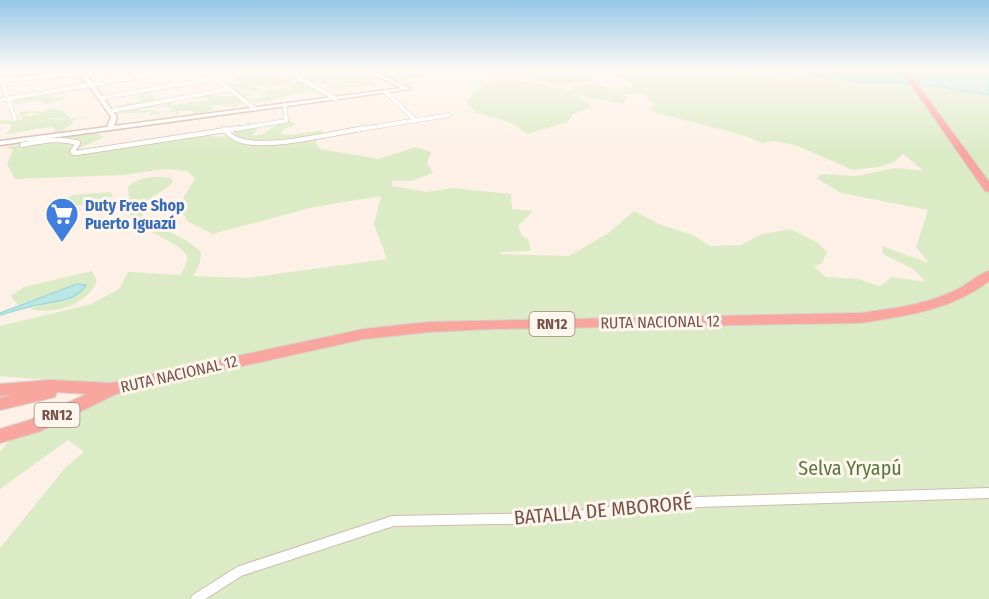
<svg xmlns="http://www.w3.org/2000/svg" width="989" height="599" font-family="'Fira Sans Condensed',sans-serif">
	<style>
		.green { fill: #dbebc5 }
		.water { fill: #bbe7e6; stroke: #a1d9d9; stroke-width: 1.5 }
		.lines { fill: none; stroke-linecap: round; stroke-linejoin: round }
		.street-far2-casing { stroke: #d2b9af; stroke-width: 5 }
		.street-far1-casing { stroke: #d2b9af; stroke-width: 6 }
		.street-casing { stroke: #d2b9af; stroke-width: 12 }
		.secondary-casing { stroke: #d5b8ad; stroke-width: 3 }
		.highway-casing { stroke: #d9cfcd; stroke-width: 2 }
		.street-far2 { stroke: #fff; stroke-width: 4 }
		.street-far1 { stroke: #fff; stroke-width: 4.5 }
		.street { stroke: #fff; stroke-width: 10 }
		.secondary { fill: #fff; fill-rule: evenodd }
		.highway { fill: #f8a69e; fill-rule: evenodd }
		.labels { text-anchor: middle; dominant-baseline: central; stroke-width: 6; stroke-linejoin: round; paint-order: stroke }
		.shield { fill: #fff6ee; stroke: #a0847c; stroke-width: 1.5 }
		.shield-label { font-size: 15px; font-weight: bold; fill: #78534b }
		.shop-label { font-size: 16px; font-weight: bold; fill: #366cbe; stroke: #fff6ee; text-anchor: start }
		.street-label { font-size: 16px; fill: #78534b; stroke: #fff6ee }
		.near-park-label { font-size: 20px; fill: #597840; stroke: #fff6ee }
		.near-street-label { font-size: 20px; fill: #78534b; stroke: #fff6ee }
	</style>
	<rect width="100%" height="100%" fill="#fdf1e7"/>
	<g class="green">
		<path d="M 233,70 L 264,70 L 241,74 L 266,71 L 270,73 L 267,74 L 278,76 L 280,78 L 277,82 L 289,79 L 284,78 C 289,74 294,76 300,79 L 299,81 L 305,79 L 302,77 L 316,74 L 308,71 L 310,70 L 329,72 L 318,76 L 342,74 L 341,72 L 356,75 L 357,78 L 368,75 L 383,78 L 371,80 L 377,85 C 368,87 361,87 352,87 C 344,86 343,91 334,90 L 335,88 L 323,89 L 333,83 L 342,83 L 335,78 L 328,78 L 326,80 L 331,81 L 330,83 L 309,83 L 308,86 L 328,96 L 317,98 L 323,95 L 312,92 L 315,90 C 294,91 262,109 244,99 L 267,97 L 262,96 L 268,94 L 257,93 L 267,92 L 271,89 C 283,90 292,86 297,80 L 284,83 L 290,84 L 288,85 C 279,84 271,88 264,86 L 267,84 L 251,88 L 269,89 L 247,92 L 245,94 L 255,95 L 243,97 L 234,94 L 236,91 L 230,91 L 233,90 L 229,87 L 232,86 L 226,85 L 244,84 L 232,80 L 238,79 L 236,77 L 241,75 L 229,74 Z"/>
		<path d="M 372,70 L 436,70 L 429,73 L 424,71 L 420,72 L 424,76 L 403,79 L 414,84 L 407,86 L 399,83 Z"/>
		<path d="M 491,70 L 569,70 L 574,77 L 595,78 L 592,81 L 561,85 L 550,84 L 529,75 L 489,76 L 495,71 Z"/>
		<path d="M 622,70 L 736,70 L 786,73 L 863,83 L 917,83 L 989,95 L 989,599 L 0,599 L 0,548 L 66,467 L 84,452 L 68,440 L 0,489 L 0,452 L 11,438 L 77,410 L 93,384 L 0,376 L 0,326 L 91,304 L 119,289 L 128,272 L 180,275 C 183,270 188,264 187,257 C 185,245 143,230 131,221 L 128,187 C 139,176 156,176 171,178 L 173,181 C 165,192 151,195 142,206 L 143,216 C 161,231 184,235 201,252 L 200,263 L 193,276 L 246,278 L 387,259 L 374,224 L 381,196 L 314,207 L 212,234 L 189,222 L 180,210 L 184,196 L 195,179 L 187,171 L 164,169 L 123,175 L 15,179 L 7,164 L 13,150 L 6,147 L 96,133 L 104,137 L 78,149 L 92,151 L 120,144 L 190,135 L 228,137 L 250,122 L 259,127 L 251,136 L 263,134 L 285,119 L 297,124 L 283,130 L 281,134 L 290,135 L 322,130 L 324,135 L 315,142 L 320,149 L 379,159 L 416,147 L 431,152 L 427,163 L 433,173 L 411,181 L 392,181 L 392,186 L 427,192 L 452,188 L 511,194 L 512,209 L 533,211 L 518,226 L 522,236 L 528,239 L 531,251 L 501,252 L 501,254 L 569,256 L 607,234 L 634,211 L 661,225 L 693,235 L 710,246 L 741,245 L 762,234 L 791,229 L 817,242 L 827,252 L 822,263 L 814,267 L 826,277 L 858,279 L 880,286 L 892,277 L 926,282 L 913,269 L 883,254 L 882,246 L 929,263 L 916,247 L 928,210 L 841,193 L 816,178 L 822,174 L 856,176 L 895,168 L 924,171 L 903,154 L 894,162 L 879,167 L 853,170 L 795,145 L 774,141 L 762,143 L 743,135 L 656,113 L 649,109 L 656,104 L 649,101 L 649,97 L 639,93 L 624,94 L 626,98 L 623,104 L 576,95 L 593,107 L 573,114 L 567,122 L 528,134 C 521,130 514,124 507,121 C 491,116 474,117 466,100 L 484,86 L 481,84 L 511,79 L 572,90 L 575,89 L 569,86 L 591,84 L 613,89 L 633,88 L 631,83 L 626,82 L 627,78 L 616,76 Z"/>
		<path d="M 80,74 L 77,77 L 86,77 L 87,81 L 100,81 L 89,86 L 92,90 L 77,92 L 71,90 L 53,97 L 55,99 L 65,97 L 61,101 L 47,104 L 36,100 L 14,105 L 14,99 L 40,96 L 79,85 L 76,82 L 82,79 L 73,79 L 73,76 L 59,80 L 49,77 Z"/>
		<path d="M 152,90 L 153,92 L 142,96 L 156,95 L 154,97 L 156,99 L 162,100 L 158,105 L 170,104 L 164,103 L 174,101 L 173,105 L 183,103 L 184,105 L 190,102 L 206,101 L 208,98 L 194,97 L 214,94 L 213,97 L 234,96 L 243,103 L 236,107 L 212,105 L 210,106 L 214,110 L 188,116 L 193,113 L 193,111 L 179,111 L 180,114 L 176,115 L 176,112 L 167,113 L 173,108 L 160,106 L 140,109 L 140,111 L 154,110 L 163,114 L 149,115 L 151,112 C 143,112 120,114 115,113 L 118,112 L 115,106 L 142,102 L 133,95 Z"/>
		<path d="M 50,109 L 63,110 L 64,113 L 69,116 L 68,118 L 44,118 L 65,119 L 87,116 L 72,121 L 73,123 L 63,130 L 66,131 L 55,134 L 54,127 L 50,127 L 8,134 L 6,133 L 11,129 L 11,124 L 0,124 L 0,121 L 21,120 L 23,116 L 44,114 L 29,113 L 20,116 L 18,114 C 28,108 42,115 50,109 Z"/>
		<path d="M 111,192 L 113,196 C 99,203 78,207 61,206 L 60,202 L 73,195 Z"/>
		<path d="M 92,271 L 97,281 C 87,305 54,315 30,309 L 45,303 L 77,284 L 18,305 L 11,296 L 24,287 Z"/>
	</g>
	<g class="water">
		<path d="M 736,70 L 989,70 L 989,95 L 916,83 L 863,83 L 820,76 Z"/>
		<path d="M 77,284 L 86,285 C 76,301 59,300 43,304 C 29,306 14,311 0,315 L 0,313 Z"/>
	</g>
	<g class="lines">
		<defs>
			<g id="street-far2">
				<path d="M 204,70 L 255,109"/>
				<path d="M 285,70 L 336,99"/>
				<path d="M 1,79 L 15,119"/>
				<path d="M 0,81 L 102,70"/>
				<path d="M 386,92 L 416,121"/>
				<path d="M 101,98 L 215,78"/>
				<path d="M 0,100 L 179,70"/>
				<path d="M 111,111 L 229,89"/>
				<path d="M 229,130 L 286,121 L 285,105"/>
				<path d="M 355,130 L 449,115"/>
			</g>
			<g id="street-far1">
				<path d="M 224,129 C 229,134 232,138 239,140 C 268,150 333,133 365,128"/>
				<path d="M 22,145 C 41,141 59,137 78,143 L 72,152 L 76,153 L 239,128"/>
			</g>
			<path id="street" d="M 196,599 L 240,571 L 393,521 L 557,518 L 699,502 L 989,493"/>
			<path id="secondary" d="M 78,70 L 83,70 L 117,117 L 114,126 L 401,88 L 365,70 L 371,70 L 411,89 L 0,145 L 0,141 L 107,127 L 111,117 Z"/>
			<g id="highway">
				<path d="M 901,70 L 907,70 L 989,182 L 989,192 L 985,191 Z"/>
				<path d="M 989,271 L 989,281 C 952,310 905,316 860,323 L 491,329 L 429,332 L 364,339 L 116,394 L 41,431 L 0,443 L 0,429 L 30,420 L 87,394 L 57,392 L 55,397 L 0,410 L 0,398 L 11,395 L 0,396 L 0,384 L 51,380 L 111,383 L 364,329 L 429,322 L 860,313 C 891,309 923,305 952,292 C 965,287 976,275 989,271 Z"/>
			</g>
		</defs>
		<use href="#street-far2" class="street-far2-casing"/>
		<use href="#street-far1" class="street-far1-casing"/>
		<use href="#street" class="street-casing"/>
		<use href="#secondary" class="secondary-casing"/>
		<use href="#highway" class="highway-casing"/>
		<use href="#street-far2" class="street-far2"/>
		<use href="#street-far1" class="street-far1"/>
		<use href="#street" class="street"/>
		<use href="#secondary" class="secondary"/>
		<use href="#highway" class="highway"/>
	</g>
	<linearGradient id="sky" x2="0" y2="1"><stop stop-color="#96c8e7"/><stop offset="0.45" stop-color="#fef9f4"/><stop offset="1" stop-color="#fef9f4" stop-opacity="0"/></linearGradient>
	<rect width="989" height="154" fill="url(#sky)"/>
	<defs>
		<symbol id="supermarket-pin" viewBox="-11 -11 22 30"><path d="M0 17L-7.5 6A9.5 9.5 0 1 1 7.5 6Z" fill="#3f7fe0" stroke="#fff6ee"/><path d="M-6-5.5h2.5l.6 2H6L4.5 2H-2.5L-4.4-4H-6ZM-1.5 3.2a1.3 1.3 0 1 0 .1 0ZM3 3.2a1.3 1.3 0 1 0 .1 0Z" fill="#fff"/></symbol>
	</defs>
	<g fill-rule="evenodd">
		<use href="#supermarket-pin" x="43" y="195" width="38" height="52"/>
	</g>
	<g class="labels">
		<g class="shield">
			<rect x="529.5" y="312" width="45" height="24" rx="4.5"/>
			<rect x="34.5" y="403" width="45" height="24" rx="4.5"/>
		</g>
		<g class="shield-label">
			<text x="552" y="324">RN12</text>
			<text x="57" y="415">RN12</text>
		</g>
		<g class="shop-label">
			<text x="85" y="205">Duty Free Shop<tspan x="85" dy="18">Puerto Iguazú</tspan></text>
		</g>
		<g class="street-label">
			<text transform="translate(660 322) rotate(-1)">RUTA NACIONAL 12</text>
			<text transform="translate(179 374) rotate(-13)">RUTA NACIONAL 12</text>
		</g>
		<g class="near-park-label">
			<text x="850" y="468">Selva Yryapú</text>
		</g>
		<g class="near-street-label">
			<text transform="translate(603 510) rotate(-5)">BATALLA DE MBORORÉ</text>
		</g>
	</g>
</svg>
